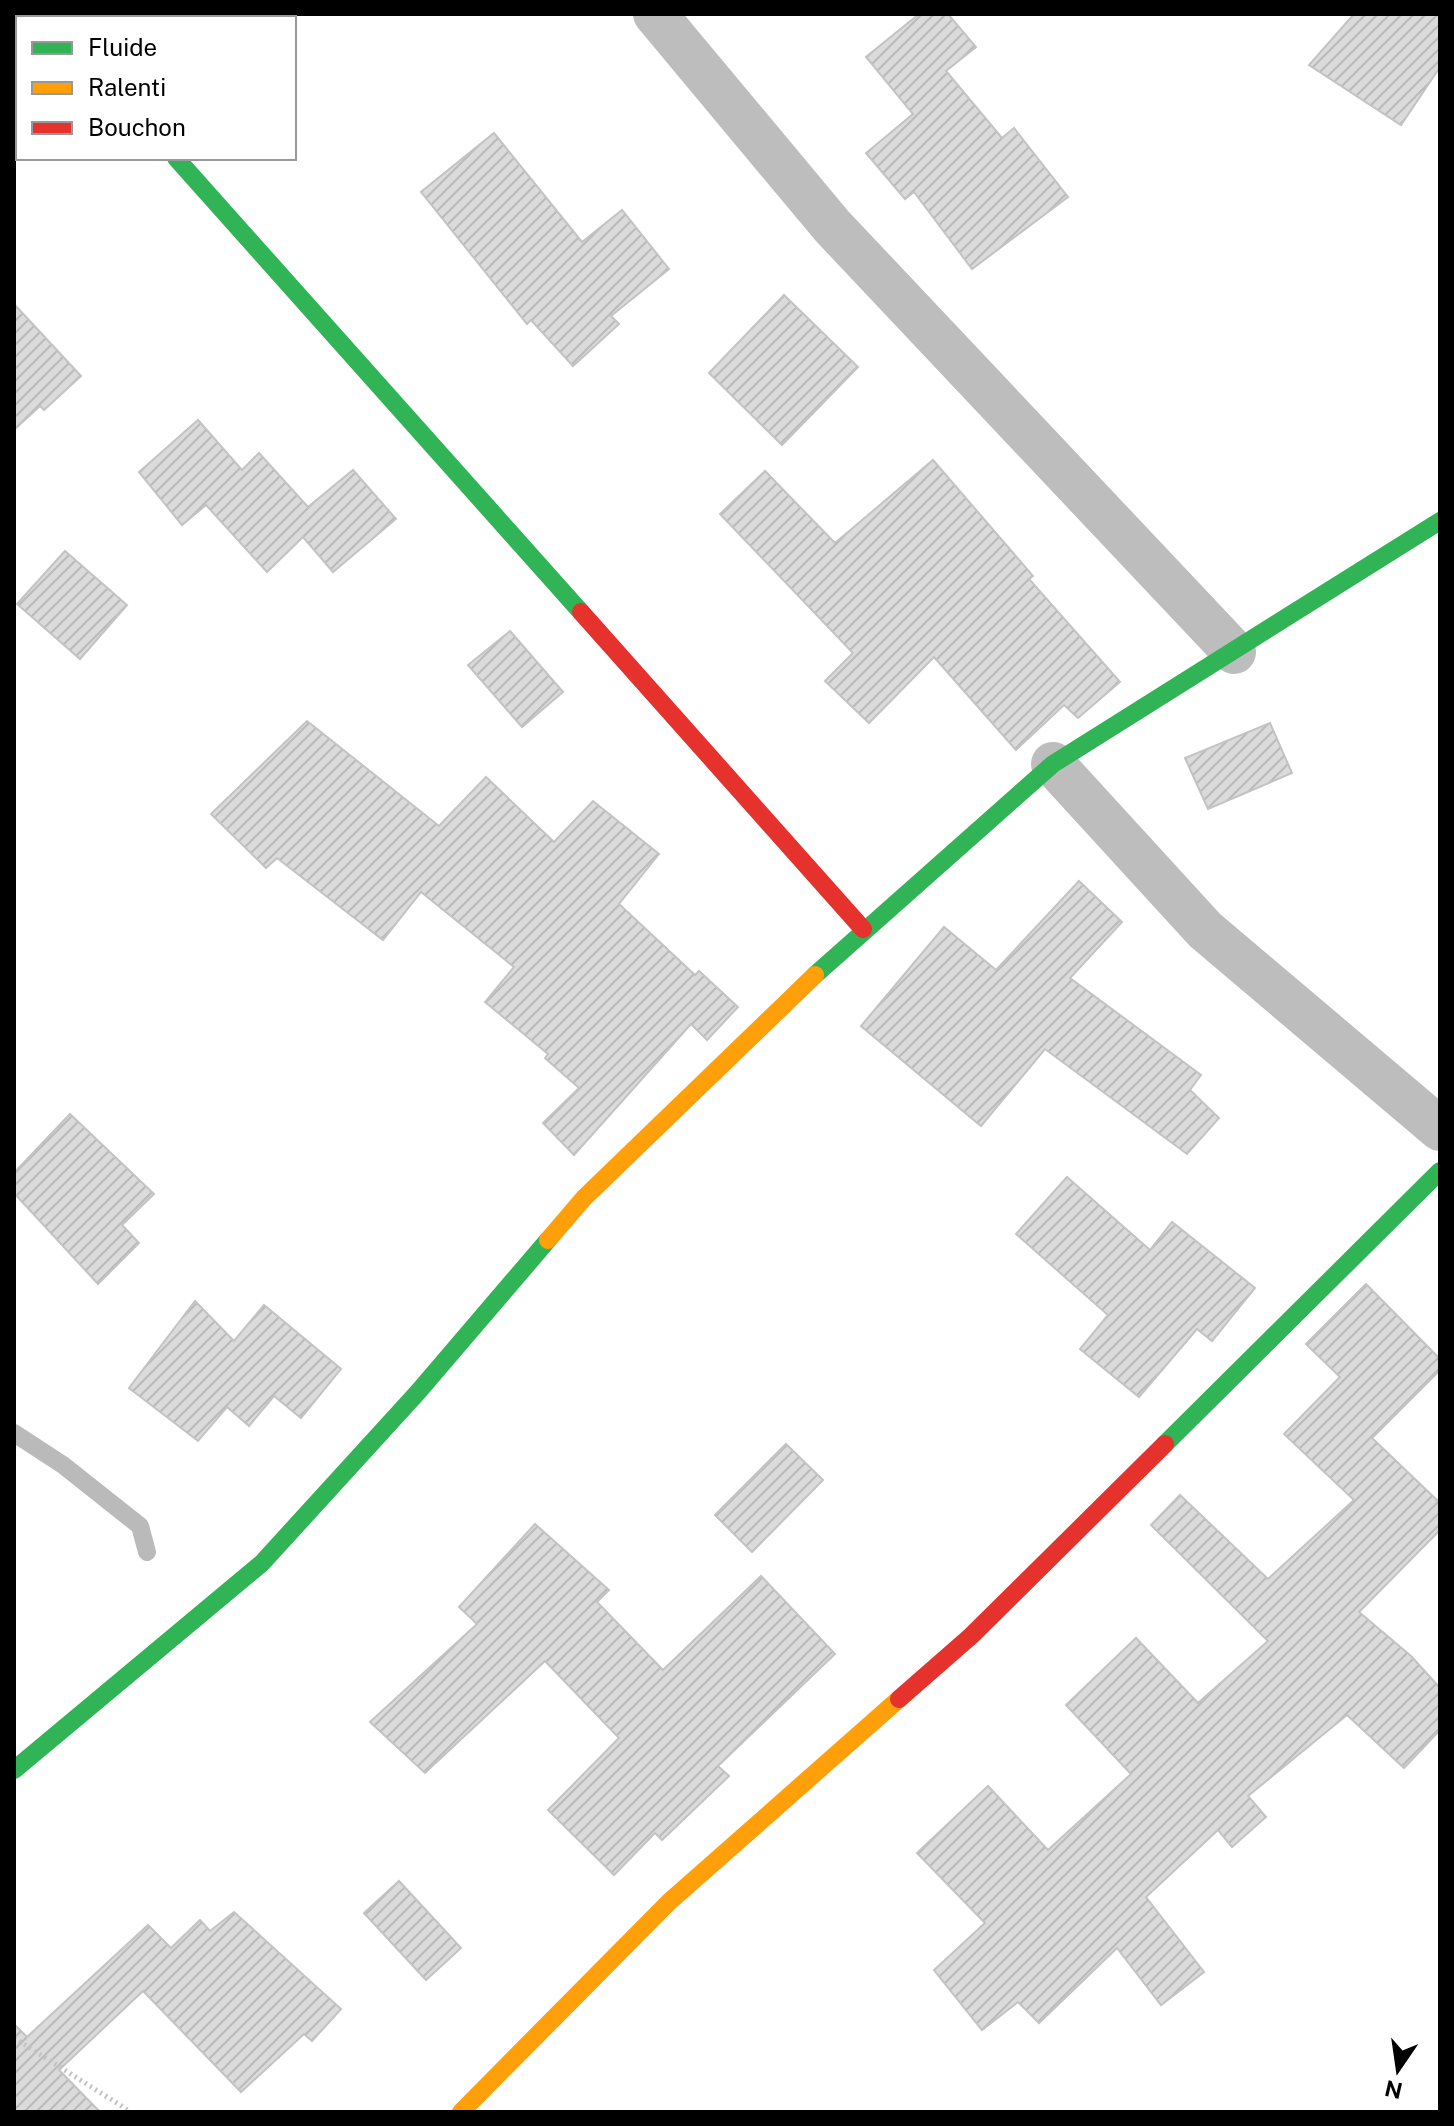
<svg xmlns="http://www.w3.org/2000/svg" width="1454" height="2126" font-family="'Public Sans',sans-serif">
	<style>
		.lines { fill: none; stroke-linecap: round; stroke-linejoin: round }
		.stream { stroke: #bababa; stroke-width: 18 }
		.building { fill: url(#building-hatch); stroke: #c3c3c3; stroke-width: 2 }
		.path { stroke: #c2c2c2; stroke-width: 5; stroke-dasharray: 2 4; stroke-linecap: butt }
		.street { stroke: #bdbdbd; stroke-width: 44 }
		.fast { stroke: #30b455; stroke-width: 18 }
		.slow { stroke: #ff9f0a; stroke-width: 18 }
		.jam { stroke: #e5322d; stroke-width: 18 }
	</style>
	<defs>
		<pattern id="building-hatch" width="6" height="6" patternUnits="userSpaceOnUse" patternTransform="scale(2)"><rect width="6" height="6" fill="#dbdbdb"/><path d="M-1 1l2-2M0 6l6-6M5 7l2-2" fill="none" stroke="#bababa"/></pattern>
	</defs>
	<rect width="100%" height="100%" fill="#fff"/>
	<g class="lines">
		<path class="stream" d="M 14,1433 L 63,1465 L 140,1526 L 147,1552"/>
	</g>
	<g class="building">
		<path d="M 919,14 L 948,14 L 976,47 L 946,71 L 1002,138 L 1014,128 L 1068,197 L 972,269 L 914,192 L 905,199 L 866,153 L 913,114 L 866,57 Z"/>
		<path d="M 1354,14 L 1440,14 L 1440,67 L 1401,125 L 1309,65 Z"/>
		<path d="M 494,133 L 582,242 L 622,210 L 669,269 L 611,316 L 619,324 L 573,366 L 531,320 L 527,324 L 421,192 Z"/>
		<path d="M 784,295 L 858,367 L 782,445 L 709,373 Z"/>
		<path d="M 14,304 L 81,376 L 44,410 L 40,406 L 14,430 Z"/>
		<path d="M 198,420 L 242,470 L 259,453 L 308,507 L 353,470 L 396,519 L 333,572 L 303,537 L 267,572 L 206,505 L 182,525 L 139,472 Z"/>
		<path d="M 933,460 L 1033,576 L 1029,579 L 1120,682 L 1078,718 L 1064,705 L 1016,750 L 934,657 L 869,723 L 825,681 L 853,653 L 720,514 L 765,471 L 835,543 Z"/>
		<path d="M 65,551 L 127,605 L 80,659 L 17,604 Z"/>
		<path d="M 510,631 L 563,692 L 522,727 L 468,665 Z"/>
		<path d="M 307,721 L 439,826 L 486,777 L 554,842 L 593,801 L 659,854 L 619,904 L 695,975 L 699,971 L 738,1007 L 707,1040 L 691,1024 L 574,1155 L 543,1123 L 579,1088 L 545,1058 L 548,1054 L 485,1002 L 514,967 L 421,892 L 383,940 L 277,858 L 266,868 L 211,814 Z"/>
		<path d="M 1270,723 L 1292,773 L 1208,809 L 1185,758 Z"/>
		<path d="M 1079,881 L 1122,922 L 1070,978 L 1201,1075 L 1190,1090 L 1219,1118 L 1187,1154 L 1045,1049 L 981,1126 L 861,1026 L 944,927 L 996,970 Z"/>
		<path d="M 70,1114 L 154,1194 L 122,1225 L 139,1243 L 98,1284 L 14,1193 L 14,1173 Z"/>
		<path d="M 1067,1177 L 1150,1250 L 1172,1222 L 1255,1288 L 1212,1341 L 1197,1329 L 1139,1397 L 1080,1349 L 1108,1315 L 1016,1234 Z"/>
		<path d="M 1366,1284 L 1440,1359 L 1440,1370 L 1372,1438 L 1440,1503 L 1440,1530 L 1359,1612 L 1411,1656 L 1440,1688 L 1440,1730 L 1404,1768 L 1347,1715 L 1248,1796 L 1266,1817 L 1232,1847 L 1218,1830 L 1146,1897 L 1204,1972 L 1161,2005 L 1117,1948 L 1039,2023 L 1018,2002 L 982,2030 L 934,1970 L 985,1923 L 917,1853 L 988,1786 L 1048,1850 L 1131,1774 L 1066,1705 L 1136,1638 L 1198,1703 L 1268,1641 L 1151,1525 L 1180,1495 L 1268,1579 L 1354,1500 L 1284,1434 L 1340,1377 L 1306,1344 Z"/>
		<path d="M 195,1301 L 234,1341 L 264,1305 L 341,1369 L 301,1418 L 274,1396 L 249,1426 L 227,1407 L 198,1441 L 129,1388 Z"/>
		<path d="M 786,1444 L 823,1480 L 752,1552 L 715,1515 Z"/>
		<path d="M 535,1524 L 609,1590 L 597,1602 L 663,1670 L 761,1576 L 835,1654 L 718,1766 L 729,1776 L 662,1840 L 655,1833 L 614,1875 L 548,1810 L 619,1738 L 545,1661 L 425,1773 L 370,1722 L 477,1624 L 459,1607 Z"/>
		<path d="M 399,1881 L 461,1948 L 426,1980 L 364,1913 Z"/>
		<path d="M 234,1912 L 341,2009 L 312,2041 L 304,2034 L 241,2092 L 143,1991 L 59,2070 L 100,2112 L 14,2112 L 14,2024 L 27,2037 L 148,1925 L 171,1948 L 200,1920 L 210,1931 Z"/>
	</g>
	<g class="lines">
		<path class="path" d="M 14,2038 L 131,2112"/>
		<g class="street">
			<path d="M 47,14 L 51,18"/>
			<path d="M 655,14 L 832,226 L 1234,652"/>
			<path d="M 1053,764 L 1205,930 L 1440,1129"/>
		</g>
		<g class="fast">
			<path d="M 176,158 L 581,612"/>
			<path d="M 815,975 L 1053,764 L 1440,521"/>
			<path d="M 1165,1444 L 1440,1171"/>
			<path d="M 14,1770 L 262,1563 L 418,1392 L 548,1240"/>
		</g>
		<g class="slow">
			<path d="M 548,1240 L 584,1198 L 815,975"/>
			<path d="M 461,2112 L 669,1902 L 899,1699"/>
		</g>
		<g class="jam">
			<path d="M 581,612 L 863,929"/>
			<path d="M 899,1699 L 971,1636 L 1165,1444"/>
		</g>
	</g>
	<rect width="1454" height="2126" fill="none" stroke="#000000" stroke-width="32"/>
	<rect x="16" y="16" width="280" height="144" fill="#ffffff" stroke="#999999" stroke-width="2"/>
	<rect x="32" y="42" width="40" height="12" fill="#30b455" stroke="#999999" stroke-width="2"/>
	<text x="88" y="56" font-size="24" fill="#000000">Fluide</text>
	<rect x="32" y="82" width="40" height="12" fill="#ff9f0a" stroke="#999999" stroke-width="2"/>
	<text x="88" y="96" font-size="24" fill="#000000">Ralenti</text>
	<rect x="32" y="122" width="40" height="12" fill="#e5322d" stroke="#999999" stroke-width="2"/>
	<text x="88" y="136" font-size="24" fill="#000000">Bouchon</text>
	<g transform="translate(1398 2070) rotate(193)" stroke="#ffffff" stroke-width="6" paint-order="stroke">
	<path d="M0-6L14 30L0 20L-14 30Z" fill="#000000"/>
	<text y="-12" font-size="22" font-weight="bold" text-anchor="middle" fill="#000000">N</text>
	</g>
</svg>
